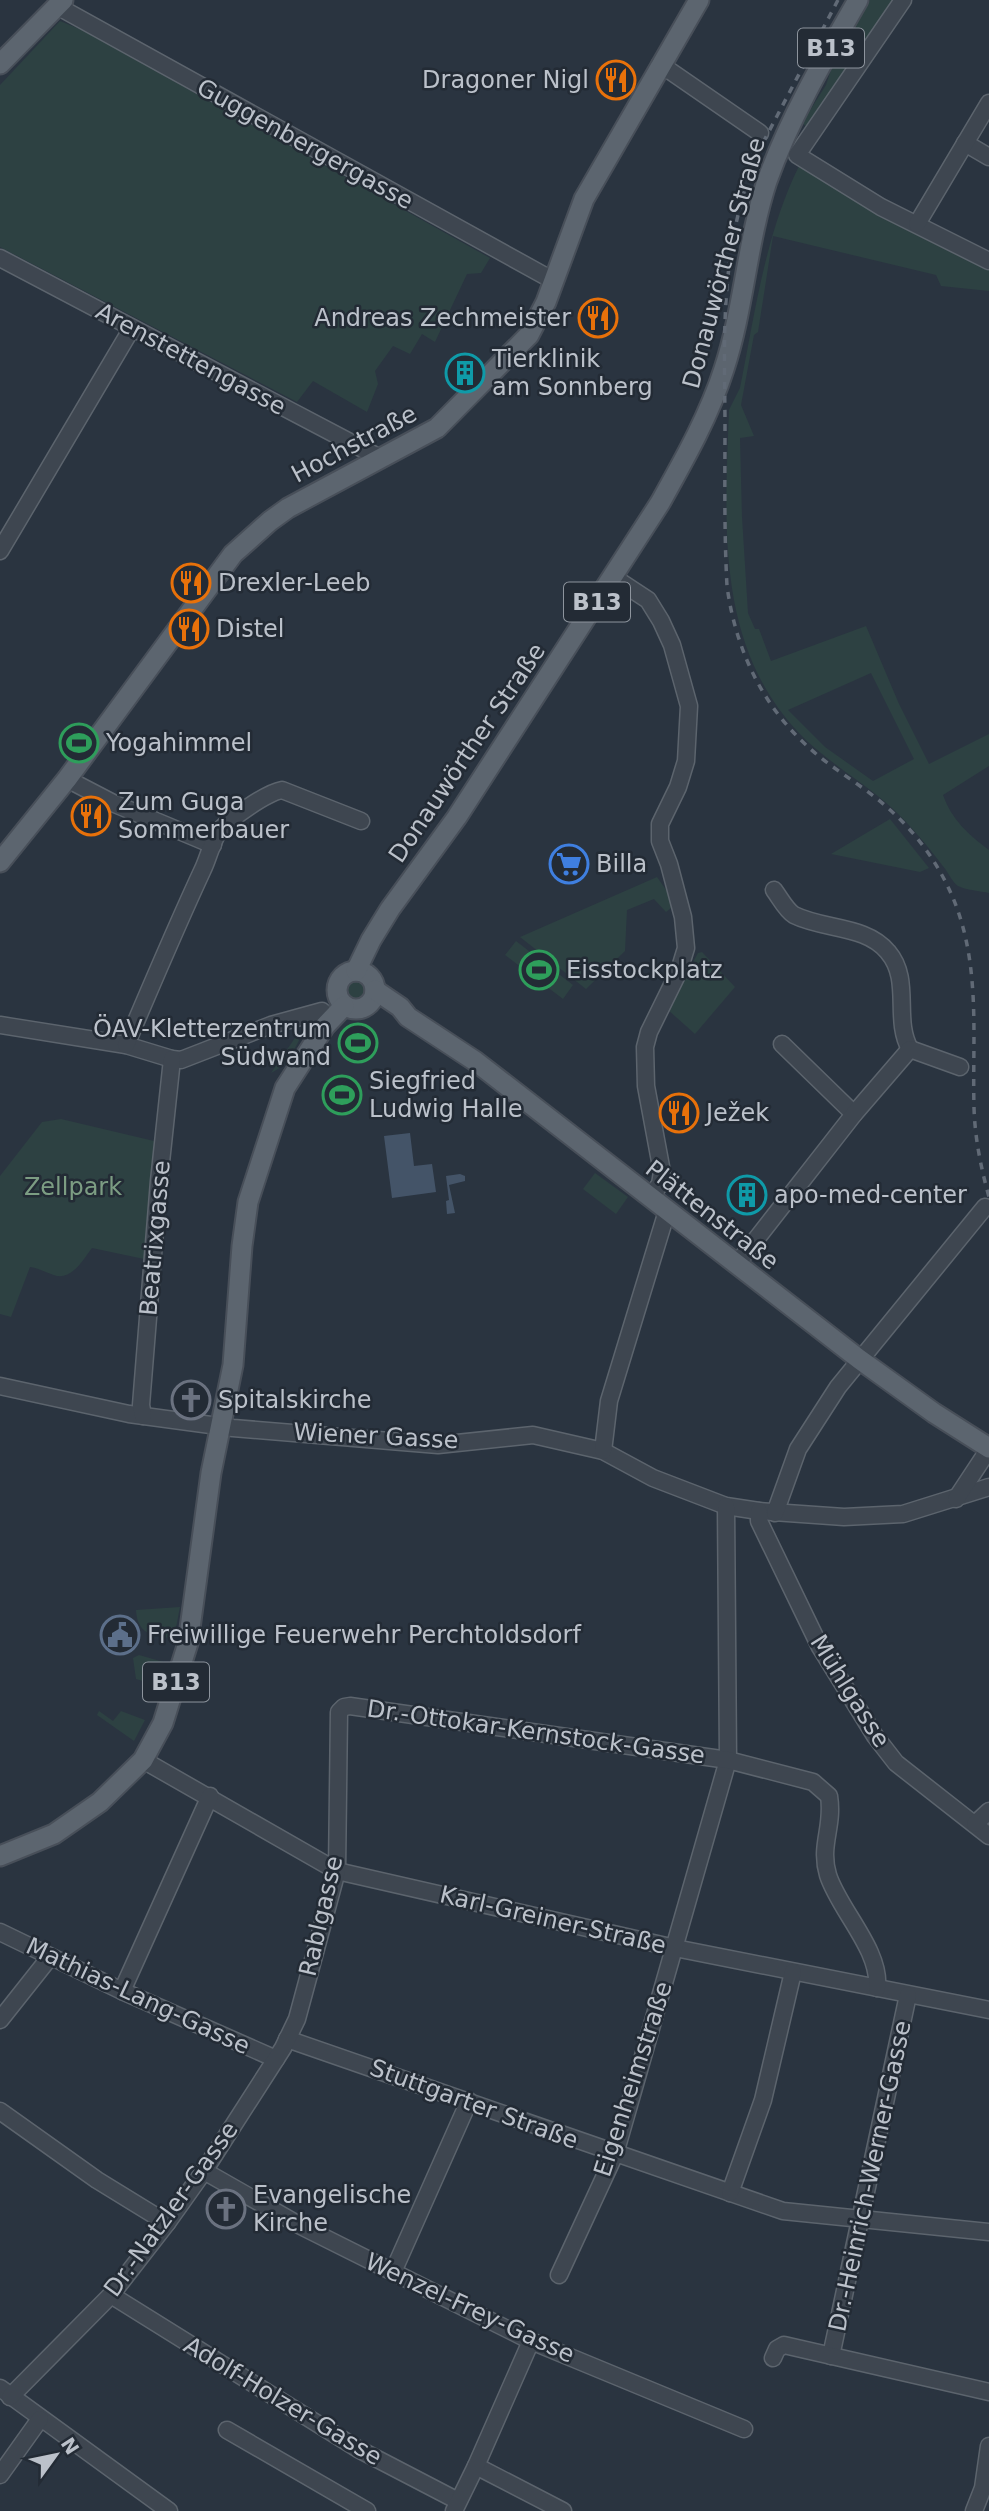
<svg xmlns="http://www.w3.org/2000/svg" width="989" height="2511" font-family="'DejaVu Sans',sans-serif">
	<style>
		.green { fill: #2d4142; fill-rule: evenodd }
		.water { fill: #445468 }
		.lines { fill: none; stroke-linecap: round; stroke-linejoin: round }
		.minor-casing { stroke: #5c646d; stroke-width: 19 }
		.major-casing { stroke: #484f59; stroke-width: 23 }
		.minor { stroke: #3e4650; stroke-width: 16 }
		.major { stroke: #5c656f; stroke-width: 19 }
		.rail { stroke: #616a76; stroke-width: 3.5; stroke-dasharray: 7 7; stroke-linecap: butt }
		.labels { text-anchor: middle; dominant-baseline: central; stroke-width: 5; stroke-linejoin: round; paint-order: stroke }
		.shield { fill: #232b35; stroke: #8d949d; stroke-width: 2 }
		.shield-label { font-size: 23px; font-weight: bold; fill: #bbc1ca }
		.poi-label { font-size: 24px; fill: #bbc1ca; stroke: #232b35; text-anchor: start }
		.street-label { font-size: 24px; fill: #bbc1ca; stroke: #232b35 }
		.park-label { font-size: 24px; fill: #7c9d83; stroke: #232b35 }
	</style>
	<rect width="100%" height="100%" fill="#2a3440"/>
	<g class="green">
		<path d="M 870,0 L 895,0 L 810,124 L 807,127 L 802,123 L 826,85 L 832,67 Z"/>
		<path d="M 60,21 L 82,30 L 490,258 L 481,273 L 467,274 L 435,342 L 422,334 L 410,354 L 393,346 L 375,371 L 378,384 L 367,412 L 313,381 L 297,402 L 0,247 L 0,85 Z"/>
		<path d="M 799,166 L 923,238 L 989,269 L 989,291 L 941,286 L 936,275 L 773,236 L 758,332 L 754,335 L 741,405 L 754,436 L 740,438 L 742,517 L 748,613 L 755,629 L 759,629 L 771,661 L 866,626 L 899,704 L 929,764 L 989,734 L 989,766 L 943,795 C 952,820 968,834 989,850 L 989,893 C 981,891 965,890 958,886 C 952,882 947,870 942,865 C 927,845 911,826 893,809 C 863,781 826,762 798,732 C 715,644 725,522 729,410 L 740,388 C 755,313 765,235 799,166 ZM 871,673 L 914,759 L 873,781 L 825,747 L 788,710 Z"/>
		<path d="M 890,819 L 929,868 L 920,872 L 831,854 Z"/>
		<path d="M 657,877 L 676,904 L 666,912 L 654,899 L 627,910 L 625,951 L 586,989 L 520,937 Z"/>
		<path d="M 516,941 L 573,985 L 563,999 L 505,955 Z"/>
		<path d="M 702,952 L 735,987 L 695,1034 L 667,1009 L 698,953 Z"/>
		<path d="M 355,979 L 362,981 L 367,990 L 363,998 L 356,1001 L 350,999 L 345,991 L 349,982 Z"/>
		<path d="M 299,1032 L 303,1032 C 296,1047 287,1066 271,1073 Z"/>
		<path d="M 61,1119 L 154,1141 L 144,1259 L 92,1248 C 84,1258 74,1278 57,1276 C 48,1274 40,1268 30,1267 L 11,1317 L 0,1314 L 0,1176 L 42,1122 Z"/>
		<path d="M 595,1173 L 628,1197 L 616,1214 L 583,1189 Z"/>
		<path d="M 180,1607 L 174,1638 C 153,1637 137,1634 136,1610 Z"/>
		<path d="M 139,1655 L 167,1663 L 161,1682 L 153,1684 L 136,1679 L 133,1658 Z"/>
		<path d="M 99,1711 L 113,1721 L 121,1711 L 145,1720 L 134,1741 L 97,1715 Z"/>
	</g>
	<g class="water">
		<path d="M 410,1133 L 414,1166 L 432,1164 L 436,1192 L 392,1198 L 384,1136 Z"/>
		<path d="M 460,1174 L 465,1176 L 465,1181 L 449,1185 L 455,1213 L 447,1214 L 446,1201 L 449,1200 L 446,1176 Z"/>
	</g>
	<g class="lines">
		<defs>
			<g id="minor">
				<path d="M 903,0 L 797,155 L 881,207 L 989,261"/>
				<path d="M 57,6 L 554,281"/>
				<path d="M 660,64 L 760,133"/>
				<path d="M 965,143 L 989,157"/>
				<path d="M 917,224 L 989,103"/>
				<path d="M 0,258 L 382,459"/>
				<path d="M 0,551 L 132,328"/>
				<path d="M 613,577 L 648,600 L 661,621 L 672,645 L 689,706 L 686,761 L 678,787 L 660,824 L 660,841 L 669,864 L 683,917 L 686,948 L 679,971 L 649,1032 L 645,1047 L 646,1086 L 662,1172 L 660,1184 L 650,1198"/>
				<path d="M 67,779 L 115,804 L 213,845"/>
				<path d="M 774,890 C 780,898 786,910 794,915 C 824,930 866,925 888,952 C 912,980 893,1019 910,1049"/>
				<path d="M 0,1025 L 126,1045 L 172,1059 L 181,1060 L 271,1025 L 322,1011"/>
				<path d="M 782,1044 L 854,1114"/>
				<path d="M 126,1045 C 151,986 176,927 203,869 C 208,859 213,838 220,830 C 231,818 266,793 282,790 L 361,821"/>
				<path d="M 736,1265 L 854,1114 L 910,1049 L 960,1067"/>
				<path d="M 0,1386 L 129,1414 L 233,1428 L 438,1445 L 533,1435 L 603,1451 L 653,1478 L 726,1506 L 759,1511 L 844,1517 L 903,1514 L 989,1487"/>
				<path d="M 143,1416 L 141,1405 L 159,1181 L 172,1059"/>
				<path d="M 603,1451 L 609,1401 L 667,1211"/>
				<path d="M 956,1499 L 989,1449"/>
				<path d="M 759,1511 L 759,1521 L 820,1647 L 875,1736 L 896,1763 L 989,1836"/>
				<path d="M 775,1513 L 798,1449 L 838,1387 L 985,1207"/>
				<path d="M 143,1760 L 337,1871 L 675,1948 L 989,2010"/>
				<path d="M 975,1824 L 989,1811"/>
				<path d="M 0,1932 L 122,1991 L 276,2059"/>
				<path d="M 122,1991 L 210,1796"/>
				<path d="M 0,2020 L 50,1957"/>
				<path d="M 287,2039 L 783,2211 L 989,2232"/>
				<path d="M 0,2111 L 97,2180 L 167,2223"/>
				<path d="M 204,2171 L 299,2225 L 531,2341 L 744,2429"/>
				<path d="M 730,2193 L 763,2100 L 793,1972"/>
				<path d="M 393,2272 L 469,2101"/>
				<path d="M 559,2275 L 615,2154 L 728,1760 L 726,1506"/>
				<path d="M 111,2295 L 358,2449 L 458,2501"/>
				<path d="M 831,2356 L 908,1995"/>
				<path d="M 773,2358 L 777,2349 L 784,2345 L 989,2392"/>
				<path d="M 0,2388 L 169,2511"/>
				<path d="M 10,2397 L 111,2295 L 167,2223 L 204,2171 L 283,2048 L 297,2019 L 337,1871 L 339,1712 L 344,1707 L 350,1706 L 728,1760 L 813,1782 L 829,1796 C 834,1827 819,1845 828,1875 C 839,1910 881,1950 877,1988"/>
				<path d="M 227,2430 L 367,2511"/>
				<path d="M 476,2466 L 563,2511"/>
				<path d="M 0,2475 L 40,2419"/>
				<path d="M 454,2511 L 476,2466 L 531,2341"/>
				<path d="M 974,2511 L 983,2488 L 989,2446"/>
			</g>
			<g id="major">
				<path d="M 0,64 L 63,0"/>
				<path d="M 0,862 L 67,779 L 233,554 L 270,521 L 288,508 L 437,428 L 529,335 L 546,302 L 584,199 L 699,0"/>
				<circle cx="356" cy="990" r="19"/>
				<path d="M 356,971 L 371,940 L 390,909 L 457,817 L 660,503 C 684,460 709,416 724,369 C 744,308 747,242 767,181 C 790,117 824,59 858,0"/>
				<path d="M 375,990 L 400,1007 L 408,1017 L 475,1061 L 859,1359 L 934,1413 L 989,1448"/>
				<path d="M 0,1856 L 54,1834 L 100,1802 L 143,1760 L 163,1723 L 188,1643 L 211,1473 L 233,1365 L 242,1246 L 248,1202 L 285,1088 L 325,1026 L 344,1006"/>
			</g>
		</defs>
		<use href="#minor" class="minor-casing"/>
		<use href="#major" class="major-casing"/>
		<use href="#minor" class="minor"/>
		<use href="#major" class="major"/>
		<path class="rail" d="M 838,0 L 756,156 C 721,249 724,323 725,420 C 725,475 724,531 727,586 C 735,646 760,702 805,744 C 831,769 863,785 889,809 C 914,831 935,859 949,889 C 982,959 972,1034 974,1108 C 975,1139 981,1168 989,1197"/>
	</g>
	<defs>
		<symbol id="restaurant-ring" viewBox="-11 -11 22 22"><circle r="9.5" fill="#232b35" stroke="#e8710a" stroke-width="1.5"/><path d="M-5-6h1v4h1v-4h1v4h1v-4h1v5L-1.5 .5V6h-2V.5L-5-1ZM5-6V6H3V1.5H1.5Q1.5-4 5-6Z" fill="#e8710a"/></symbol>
		<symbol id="building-ring" viewBox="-11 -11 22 22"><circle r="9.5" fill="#232b35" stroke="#0f9aa8" stroke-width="1.5"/><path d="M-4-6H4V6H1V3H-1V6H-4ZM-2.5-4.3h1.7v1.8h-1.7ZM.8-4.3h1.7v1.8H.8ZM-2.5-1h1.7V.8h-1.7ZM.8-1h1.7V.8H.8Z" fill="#0f9aa8"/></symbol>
		<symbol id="stadium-ring" viewBox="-11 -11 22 22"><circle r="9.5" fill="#232b35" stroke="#2e9e5b" stroke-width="1.5"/><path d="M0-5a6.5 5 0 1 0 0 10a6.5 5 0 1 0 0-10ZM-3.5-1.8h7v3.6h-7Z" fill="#2e9e5b"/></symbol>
		<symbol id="supermarket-ring" viewBox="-11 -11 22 22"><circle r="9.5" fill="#232b35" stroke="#3f7fe0" stroke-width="1.5"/><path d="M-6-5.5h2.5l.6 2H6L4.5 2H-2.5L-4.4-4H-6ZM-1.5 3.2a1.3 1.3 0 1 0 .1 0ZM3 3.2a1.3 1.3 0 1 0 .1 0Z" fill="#3f7fe0"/></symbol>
		<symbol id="church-ring" viewBox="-11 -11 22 22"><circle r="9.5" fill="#232b35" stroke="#6b7280" stroke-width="1.5"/><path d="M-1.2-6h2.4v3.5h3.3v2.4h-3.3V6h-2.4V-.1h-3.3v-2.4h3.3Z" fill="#6b7280"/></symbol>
		<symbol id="civic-ring" viewBox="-11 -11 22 22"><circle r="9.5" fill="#232b35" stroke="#5c6f8a" stroke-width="1.5"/><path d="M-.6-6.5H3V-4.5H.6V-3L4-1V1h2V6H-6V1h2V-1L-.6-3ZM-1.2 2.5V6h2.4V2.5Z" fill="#5c6f8a"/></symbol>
	</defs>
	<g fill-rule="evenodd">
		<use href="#restaurant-ring" x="594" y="58" width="44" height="44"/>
		<use href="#restaurant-ring" x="576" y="296" width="44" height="44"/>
		<use href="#building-ring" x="443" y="351" width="44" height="44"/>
		<use href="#restaurant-ring" x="169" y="561" width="44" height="44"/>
		<use href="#restaurant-ring" x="167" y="607" width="44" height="44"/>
		<use href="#stadium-ring" x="57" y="721" width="44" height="44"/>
		<use href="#restaurant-ring" x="69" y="794" width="44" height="44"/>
		<use href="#supermarket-ring" x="547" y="842" width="44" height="44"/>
		<use href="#stadium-ring" x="517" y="948" width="44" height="44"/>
		<use href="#stadium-ring" x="336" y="1021" width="44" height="44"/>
		<use href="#stadium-ring" x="320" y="1073" width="44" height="44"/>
		<use href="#restaurant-ring" x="657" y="1091" width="44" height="44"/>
		<use href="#building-ring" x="725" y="1173" width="44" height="44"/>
		<use href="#church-ring" x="169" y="1378" width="44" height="44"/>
		<use href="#civic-ring" x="98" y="1613" width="44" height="44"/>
		<use href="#church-ring" x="204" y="2187" width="44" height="44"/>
	</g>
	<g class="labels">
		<g class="shield">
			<rect x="798" y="28.5" width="66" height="39" rx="5"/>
			<rect x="564" y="582.5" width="66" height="39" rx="5"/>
			<rect x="143" y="1662.5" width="66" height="39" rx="5"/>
		</g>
		<g class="shield-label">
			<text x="831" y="48">B13</text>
			<text x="597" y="602">B13</text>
			<text x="176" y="1682">B13</text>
		</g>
		<g class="poi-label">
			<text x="589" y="80" text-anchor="end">Dragoner Nigl</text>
			<text x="571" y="318" text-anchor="end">Andreas Zechmeister</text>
			<text x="492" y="359">Tierklinik<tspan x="492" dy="28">am Sonnberg</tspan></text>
			<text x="218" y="583">Drexler-Leeb</text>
			<text x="216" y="629">Distel</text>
			<text x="106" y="743">Yogahimmel</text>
			<text x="118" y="802">Zum Guga<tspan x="118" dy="28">Sommerbauer</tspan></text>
			<text x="596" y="864">Billa</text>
			<text x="566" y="970">Eisstockplatz</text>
			<text x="331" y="1029" text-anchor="end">ÖAV-Kletterzentrum<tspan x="331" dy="28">Südwand</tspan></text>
			<text x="369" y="1081">Siegfried<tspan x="369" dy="28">Ludwig Halle</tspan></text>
			<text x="706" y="1113">Ježek</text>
			<text x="774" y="1195">apo-med-center</text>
			<text x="218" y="1400">Spitalskirche</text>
			<text x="147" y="1635">Freiwillige Feuerwehr Perchtoldsdorf</text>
			<text x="253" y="2195">Evangelische<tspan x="253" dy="28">Kirche</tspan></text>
		</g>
		<g class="street-label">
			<text transform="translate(305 144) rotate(29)">Guggenbergergasse</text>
			<text transform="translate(724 263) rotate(-75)">Donauwörther Straße</text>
			<text transform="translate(191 359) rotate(28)">Arenstettengasse</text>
			<text transform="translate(354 444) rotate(-28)">Hochstraße</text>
			<text transform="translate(467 753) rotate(-56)">Donauwörther Straße</text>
			<text transform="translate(712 1215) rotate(38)">Plättenstraße</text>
			<text transform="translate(155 1238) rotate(-85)">Beatrixgasse</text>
			<text transform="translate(376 1436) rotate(3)">Wiener Gasse</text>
			<text transform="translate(850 1691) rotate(58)">Mühlgasse</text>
			<text transform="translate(536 1732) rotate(8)">Dr.-Ottokar-Kernstock-Gasse</text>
			<text transform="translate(321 1916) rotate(-77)">Rablgasse</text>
			<text transform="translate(553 1920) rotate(13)">Karl-Greiner-Straße</text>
			<text transform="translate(138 1996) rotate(25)">Mathias-Lang-Gasse</text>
			<text transform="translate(633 2079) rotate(-72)">Eigenheimstraße</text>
			<text transform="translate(474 2104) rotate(20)">Stuttgarter Straße</text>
			<text transform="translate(870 2176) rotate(-78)">Dr.-Heinrich-Werner-Gasse</text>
			<text transform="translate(171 2209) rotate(-54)">Dr.-Natzler-Gasse</text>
			<text transform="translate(470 2308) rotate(25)">Wenzel-Frey-Gasse</text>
			<text transform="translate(283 2401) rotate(31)">Adolf-Holzer-Gasse</text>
		</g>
		<g class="park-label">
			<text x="73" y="1187">Zellpark</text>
		</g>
	</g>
	<g transform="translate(56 2455) rotate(57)" stroke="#232b35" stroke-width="5" paint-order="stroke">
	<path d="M0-5L12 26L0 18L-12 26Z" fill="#bbc1ca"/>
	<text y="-10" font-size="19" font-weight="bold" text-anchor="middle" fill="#bbc1ca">N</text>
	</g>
</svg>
